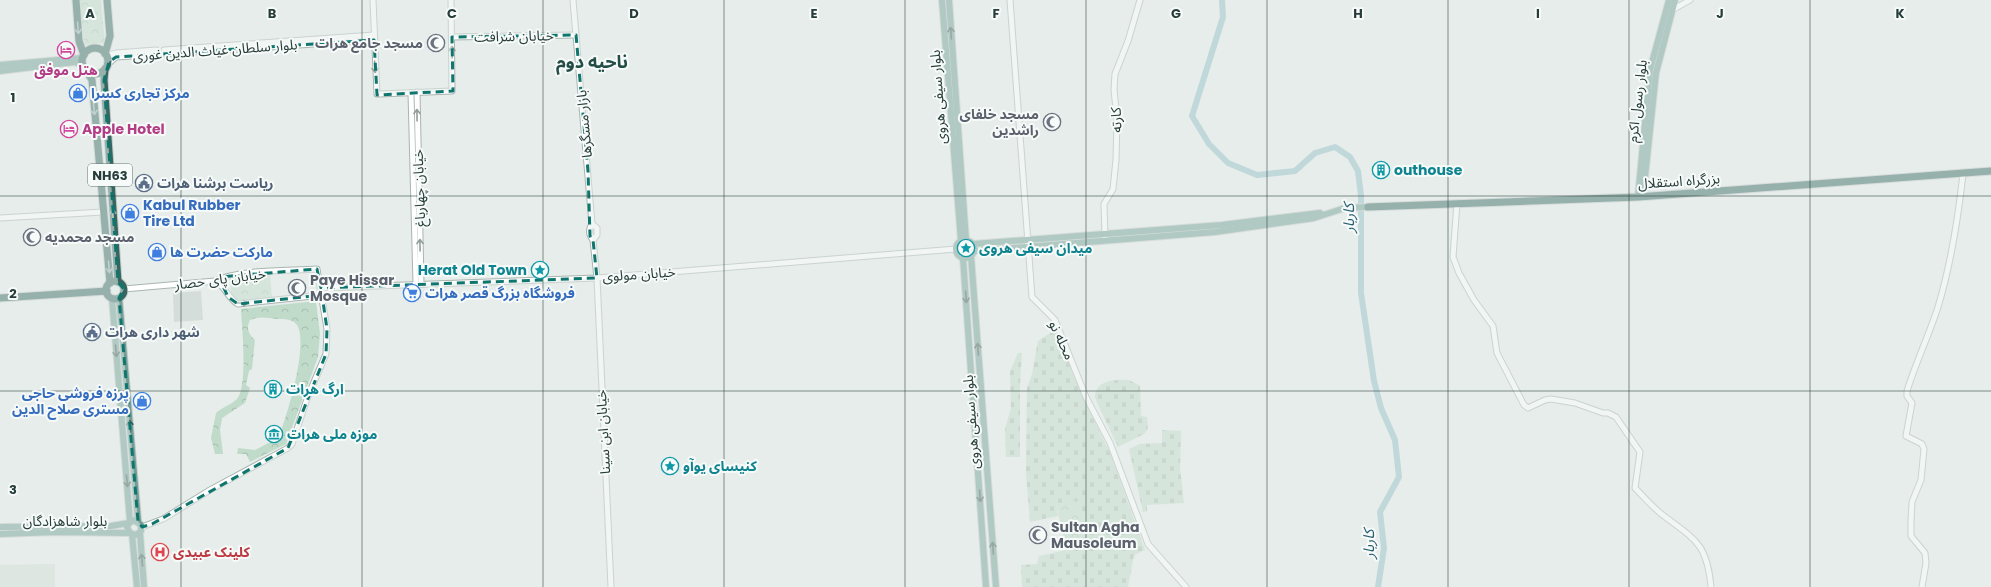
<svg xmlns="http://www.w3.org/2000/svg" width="1991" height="587" font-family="Poppins,'Noto Sans Arabic',sans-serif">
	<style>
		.built { fill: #d4ddd9 }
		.forest { fill: url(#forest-crowns) }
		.cemetery { fill: url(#cemetery-stones) }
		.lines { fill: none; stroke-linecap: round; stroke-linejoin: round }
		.river { stroke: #95becb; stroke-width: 6 }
		.minor-casing { stroke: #a9b5b1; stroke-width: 7 }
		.major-casing { stroke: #c3c9c8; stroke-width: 8 }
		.highway-casing { stroke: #c3c9c8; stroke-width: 9 }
		.minor { stroke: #fff; stroke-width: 5 }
		.major { stroke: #709d95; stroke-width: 6 }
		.highway { stroke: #366660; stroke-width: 7 }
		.oneway { stroke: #96b0ac }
		.oneway2 { stroke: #395550 }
		.oneway3 { stroke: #939e9c }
		.marked { fill: none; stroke: #0f766e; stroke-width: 3; stroke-dasharray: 8 5; stroke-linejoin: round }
		.grid { fill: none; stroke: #273d39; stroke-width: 1; stroke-opacity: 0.55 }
		.labels { text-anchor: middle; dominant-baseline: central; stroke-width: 4; stroke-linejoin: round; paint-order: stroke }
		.shield { fill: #f6faf8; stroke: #657672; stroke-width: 1 }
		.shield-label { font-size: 13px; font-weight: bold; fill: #273d39 }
		.street-label { font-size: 14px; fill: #273d39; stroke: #f6faf8 }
		.worship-label { font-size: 14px; font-weight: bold; fill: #5b616d; stroke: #f6faf8; text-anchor: start }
		.hotel-label { font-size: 14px; font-weight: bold; fill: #b23c85; stroke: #f6faf8 }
		.shop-label { font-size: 14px; font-weight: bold; fill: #366cbe; stroke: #f6faf8; text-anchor: start }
		.culture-label { font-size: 14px; font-weight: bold; fill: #0d838f; stroke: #f6faf8; text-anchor: start }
		.service-label { font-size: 14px; font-weight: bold; fill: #4e5e75; stroke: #f6faf8; text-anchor: start }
		.health-label { font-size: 14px; font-weight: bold; fill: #be3a42; stroke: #f6faf8; text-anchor: start }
		.water-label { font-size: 15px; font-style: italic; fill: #275f72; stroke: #f6faf8 }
		.district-label { font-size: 18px; font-weight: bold; fill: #254d47; stroke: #f6faf8 }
		.grid-label { font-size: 13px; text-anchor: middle; font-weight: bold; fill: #273d39; stroke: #f6faf8; stroke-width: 4; stroke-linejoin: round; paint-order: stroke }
	</style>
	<defs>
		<pattern id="forest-crowns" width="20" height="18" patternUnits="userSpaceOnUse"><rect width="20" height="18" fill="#c1dbcb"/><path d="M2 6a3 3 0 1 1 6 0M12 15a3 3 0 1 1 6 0" fill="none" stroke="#a6bdaf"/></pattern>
		<pattern id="cemetery-stones" width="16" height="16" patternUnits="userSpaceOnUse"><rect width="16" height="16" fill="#c1dbcb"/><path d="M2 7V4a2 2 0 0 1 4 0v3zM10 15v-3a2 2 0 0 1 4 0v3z" fill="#a6bdaf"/></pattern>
	</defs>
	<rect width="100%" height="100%" fill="#e6edea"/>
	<g class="built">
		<path d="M 201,291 L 203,320 L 174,322 L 173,293 Z"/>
		<path d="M 55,564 L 55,587 L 0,587 L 0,565 Z"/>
	</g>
	<g class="forest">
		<path d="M 80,0 L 101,0 L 105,43 L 84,45 Z"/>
		<path d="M 270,274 L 272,298 L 238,302 L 231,295 L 230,278 Z"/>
		<path d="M 316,301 L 320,334 L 318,357 L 286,444 L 250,462 L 246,454 L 237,454 L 238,448 L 255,450 L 278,438 C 287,418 309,343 297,325 C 293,319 284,319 277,319 C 268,318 259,316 250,320 C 246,328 248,334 255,340 L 252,369 L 249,371 L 246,385 L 250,388 L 245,403 L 222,418 L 220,430 L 223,454 L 215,454 L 211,438 L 216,413 C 222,407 231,405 237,399 C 248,386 242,327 241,309 Z"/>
		<path d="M 1074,499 L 1078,501 L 1081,512 L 1083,512 L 1086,525 L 1083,526 L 1088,546 L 1067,552 L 1056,504 Z"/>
	</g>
	<g class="cemetery">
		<path d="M 1055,330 L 1082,395 L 1111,455 L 1145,550 L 1134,555 L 1128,587 L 1022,587 L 1021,565 L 1037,564 L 1039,556 L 1066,550 L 1067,552 L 1088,546 L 1083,526 L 1086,525 L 1083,512 L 1081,512 L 1078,501 L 1075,502 L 1074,499 L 1056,504 L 1058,516 L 1030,522 L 1026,473 L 1027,388 L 1032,374 L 1038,341 Z"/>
		<path d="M 1018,353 L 1022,353 L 1020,384 L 1020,457 L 1006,457 L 1005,429 L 1011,408 L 1010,371 Z"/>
		<path d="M 1129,380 L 1140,386 L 1141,416 L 1147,417 L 1148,428 L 1144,434 L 1118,447 L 1095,398 C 1095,380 1115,379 1129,380 Z"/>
		<path d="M 1162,430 L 1181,431 L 1180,468 L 1184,503 L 1147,505 L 1147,511 L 1143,512 L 1129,449 L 1140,444 L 1162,443 Z"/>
	</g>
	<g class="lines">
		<path class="river" d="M 1222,0 L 1223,17 L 1192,116 L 1209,144 L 1228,163 L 1257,175 L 1295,171 L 1315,153 L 1335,147 L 1350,157 L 1358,171 L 1361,196 L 1361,293 L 1374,381 L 1381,408 L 1395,440 L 1399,477 L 1380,512 L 1384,548 L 1378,587"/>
		<defs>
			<g id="minor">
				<path d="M 373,0 L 377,94 L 379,94 L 452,91 L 451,0"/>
				<path d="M 573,0 L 592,224 C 588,230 589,235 593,240 L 597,278 L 611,587"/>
				<path d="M 1010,0 L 1032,297 L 1055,320 L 1086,397 L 1110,443 L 1148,544 L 1186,587"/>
				<path d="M 1672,10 L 1690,0"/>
				<path d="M 452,37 L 576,35"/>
				<path d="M 164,50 L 374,35"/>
				<path d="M 106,56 L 116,53 L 156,50"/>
				<path d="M 107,65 L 116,57 L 374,40"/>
				<path d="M 417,92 L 421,284"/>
				<path d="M 411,93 L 416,284"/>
				<path d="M 1457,203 L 1453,257 L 1459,273 L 1474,300 L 1493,326 L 1497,353 L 1524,405 L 1528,408 L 1545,400 L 1551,399 L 1575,403 L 1603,413 L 1608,413 L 1616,417 L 1640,452 L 1635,488 C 1644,497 1653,508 1664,516 C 1696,540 1707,544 1711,587"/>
				<path d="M 0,218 L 103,212"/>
				<path d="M 592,224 L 597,228 L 597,235 L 593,240"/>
				<path d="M 1105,237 L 1104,204 L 1113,189 L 1116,160 L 1117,118 L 1114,90 L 1115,74 L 1128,41 L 1140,0"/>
				<path d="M 215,281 C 226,286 227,298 238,304 L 322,295"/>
				<path d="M 321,288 L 597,278 L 956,249"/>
				<path d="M 124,289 L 215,281 C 240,269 288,271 317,269 L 327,329 L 326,354 L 308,396 L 292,444 L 288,448 L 210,490 L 163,519 L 142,527"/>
				<path d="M 1922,587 L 1926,563 L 1925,553 L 1911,536 L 1911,522 L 1912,502 L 1921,480 L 1924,449 L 1922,444 L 1906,436 L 1912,403 L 1907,396 L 1907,391 C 1916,362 1929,335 1938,307 C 1951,264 1958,219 1963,174"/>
			</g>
			<g id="major">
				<path d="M 942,0 L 961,241"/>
				<path d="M 949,0 L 966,240"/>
				<path d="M 0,65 L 82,58"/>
				<path d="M 0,71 L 75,62 L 82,65 L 84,68"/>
				<path d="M 1643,196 L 1656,73 L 1675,0"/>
				<path d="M 1638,197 L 1650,70 L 1669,0"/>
				<circle cx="965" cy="249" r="9"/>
				<path d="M 973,244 L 1222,225 L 1320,213"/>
				<path d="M 974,251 L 1215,232 L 1314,218 L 1345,208 L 1368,207"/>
				<path d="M 971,256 L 996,587"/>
				<path d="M 963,258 L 986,587"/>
				<path d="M 112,298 L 130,522"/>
				<path d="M 119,298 L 138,521"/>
				<path d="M 0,527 L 111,526 L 129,523 L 134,520 L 141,525 L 141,531 L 136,535 L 130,533 L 127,527 L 129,523"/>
				<path d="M 140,533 L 144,587"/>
				<path d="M 0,534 L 56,532 L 130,533"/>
				<path d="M 132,534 L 137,587"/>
			</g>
			<g id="highway">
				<path d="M 76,0 L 79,41 L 84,55"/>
				<circle cx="95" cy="61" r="13"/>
				<path d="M 105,54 L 110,36 L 107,0"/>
				<path d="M 105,69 L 104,80 L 118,282"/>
				<path d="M 87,72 L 92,80 L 110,283"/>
				<path d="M 1368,207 L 1638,197 L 1991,171"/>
				<circle cx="115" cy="290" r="9"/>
				<path d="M 0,298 L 107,291"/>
			</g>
		</defs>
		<use href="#minor" class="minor-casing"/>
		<use href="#major" class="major-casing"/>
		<use href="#highway" class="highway-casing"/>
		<use href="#minor" class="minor"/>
		<use href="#major" class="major"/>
		<use href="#highway" class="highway"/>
	</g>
	<defs><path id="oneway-shaft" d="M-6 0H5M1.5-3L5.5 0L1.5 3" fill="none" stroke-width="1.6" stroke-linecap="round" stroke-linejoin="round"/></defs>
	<g class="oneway">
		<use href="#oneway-shaft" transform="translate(78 28) rotate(85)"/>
		<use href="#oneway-shaft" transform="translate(94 109) rotate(85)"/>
		<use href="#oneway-shaft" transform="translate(113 215) rotate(-94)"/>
		<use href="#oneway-shaft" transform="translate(109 267) rotate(85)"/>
	</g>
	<g class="oneway2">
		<use href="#oneway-shaft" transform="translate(951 33) rotate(-94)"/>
		<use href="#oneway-shaft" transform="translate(966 297) rotate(86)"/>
		<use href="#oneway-shaft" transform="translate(978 349) rotate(-94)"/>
		<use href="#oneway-shaft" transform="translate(116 351) rotate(85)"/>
		<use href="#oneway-shaft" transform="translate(130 426) rotate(-95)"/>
		<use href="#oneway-shaft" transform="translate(127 481) rotate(85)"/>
		<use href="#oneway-shaft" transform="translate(980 496) rotate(86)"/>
		<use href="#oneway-shaft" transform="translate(993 548) rotate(-94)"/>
		<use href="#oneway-shaft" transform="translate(142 560) rotate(-95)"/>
	</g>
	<g class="oneway3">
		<use href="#oneway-shaft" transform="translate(452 52) rotate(-91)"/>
		<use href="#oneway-shaft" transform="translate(375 67) rotate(87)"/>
		<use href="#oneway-shaft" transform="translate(417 115) rotate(-91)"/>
		<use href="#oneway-shaft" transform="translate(420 245) rotate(-91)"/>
		<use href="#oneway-shaft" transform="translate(242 303) rotate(1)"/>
	</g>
	<path d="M0 0H1991V587H0ZM 576,35 L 588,171 L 590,236 L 593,240 L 597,278 L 321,288 L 317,269 L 219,277 L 228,297 L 238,304 L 322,295 L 327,329 L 326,354 L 288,448 L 152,524 L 142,527 L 138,521 L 119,298 L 124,289 L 118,282 L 104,80 L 109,62 L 116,57 L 374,40 L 377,95 L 453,91 L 452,37 Z" fill="#e6edea" fill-opacity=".55" fill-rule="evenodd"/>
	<path class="marked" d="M 576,35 L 588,171 L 590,236 L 593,240 L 597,278 L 321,288 L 317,269 L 219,277 L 228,297 L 238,304 L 322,295 L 327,329 L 326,354 L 288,448 L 152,524 L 142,527 L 138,521 L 119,298 L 124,289 L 118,282 L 104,80 L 109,62 L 116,57 L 374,40 L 377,95 L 453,91 L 452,37 Z"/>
	<path class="grid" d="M 181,0 L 181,587M 362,0 L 362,587M 543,0 L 543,587M 724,0 L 724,587M 905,0 L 905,587M 1086,0 L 1086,587M 1267,0 L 1267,587M 1448,0 L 1448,587M 1629,0 L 1629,587M 1810,0 L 1810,587M 0,196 L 1991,196M 0,391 L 1991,391"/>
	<defs>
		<symbol id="mosque-ring" viewBox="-11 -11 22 22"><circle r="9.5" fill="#f6faf8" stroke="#6b7280" stroke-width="1.5"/><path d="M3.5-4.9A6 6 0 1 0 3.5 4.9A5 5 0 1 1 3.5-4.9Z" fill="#6b7280"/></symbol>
		<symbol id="hotel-ring" viewBox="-11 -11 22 22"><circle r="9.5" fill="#f6faf8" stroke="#d1479c" stroke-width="1.5"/><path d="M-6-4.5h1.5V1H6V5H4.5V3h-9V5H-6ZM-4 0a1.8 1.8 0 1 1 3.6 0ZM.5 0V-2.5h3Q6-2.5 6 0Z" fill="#d1479c"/></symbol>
		<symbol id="shop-ring" viewBox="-11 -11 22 22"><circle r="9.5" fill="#f6faf8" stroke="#3f7fe0" stroke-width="1.5"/><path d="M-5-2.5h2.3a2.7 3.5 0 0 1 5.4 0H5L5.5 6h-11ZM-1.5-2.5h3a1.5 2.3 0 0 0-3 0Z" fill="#3f7fe0"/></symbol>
		<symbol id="building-ring" viewBox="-11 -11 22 22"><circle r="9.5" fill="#f6faf8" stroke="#0f9aa8" stroke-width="1.5"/><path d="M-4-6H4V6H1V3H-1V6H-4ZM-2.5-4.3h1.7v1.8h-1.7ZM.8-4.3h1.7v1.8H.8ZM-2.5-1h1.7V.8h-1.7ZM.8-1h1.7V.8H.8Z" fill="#0f9aa8"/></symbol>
		<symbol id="civic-ring" viewBox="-11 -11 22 22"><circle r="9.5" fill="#f6faf8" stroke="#5c6f8a" stroke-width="1.5"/><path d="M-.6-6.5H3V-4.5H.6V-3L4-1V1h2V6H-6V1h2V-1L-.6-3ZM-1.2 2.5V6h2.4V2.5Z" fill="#5c6f8a"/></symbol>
		<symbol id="sight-ring" viewBox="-11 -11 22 22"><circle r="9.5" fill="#f6faf8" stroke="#0f9aa8" stroke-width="1.5"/><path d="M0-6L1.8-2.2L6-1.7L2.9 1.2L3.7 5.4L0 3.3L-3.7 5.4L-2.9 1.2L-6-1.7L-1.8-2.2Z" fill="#0f9aa8"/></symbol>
		<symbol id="supermarket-ring" viewBox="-11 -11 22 22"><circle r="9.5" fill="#f6faf8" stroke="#3f7fe0" stroke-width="1.5"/><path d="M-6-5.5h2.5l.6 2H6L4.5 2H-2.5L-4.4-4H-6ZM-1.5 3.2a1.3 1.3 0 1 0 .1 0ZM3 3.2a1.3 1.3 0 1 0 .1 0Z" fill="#3f7fe0"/></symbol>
		<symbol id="museum-ring" viewBox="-11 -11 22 22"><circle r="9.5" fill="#f6faf8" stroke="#0f9aa8" stroke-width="1.5"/><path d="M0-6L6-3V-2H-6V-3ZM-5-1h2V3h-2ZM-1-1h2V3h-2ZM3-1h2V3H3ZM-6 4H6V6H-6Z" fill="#0f9aa8"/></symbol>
		<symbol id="hospital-ring" viewBox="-11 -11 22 22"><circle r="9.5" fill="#f6faf8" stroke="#e0444e" stroke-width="1.5"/><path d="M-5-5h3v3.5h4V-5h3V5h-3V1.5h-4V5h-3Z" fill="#e0444e"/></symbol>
	</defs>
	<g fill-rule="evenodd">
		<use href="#mosque-ring" x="426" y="33" width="20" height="20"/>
		<use href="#hotel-ring" x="56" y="40" width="20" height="20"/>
		<use href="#shop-ring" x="68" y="83" width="20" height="20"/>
		<use href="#mosque-ring" x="1042" y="112" width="20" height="20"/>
		<use href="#hotel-ring" x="59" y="119" width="20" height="20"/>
		<use href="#building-ring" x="1371" y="160" width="20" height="20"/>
		<use href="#civic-ring" x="134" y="173" width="20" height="20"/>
		<use href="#shop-ring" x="120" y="203" width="20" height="20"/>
		<use href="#mosque-ring" x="22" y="227" width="20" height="20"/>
		<use href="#sight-ring" x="956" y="238" width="20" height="20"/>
		<use href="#shop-ring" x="147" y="242" width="20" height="20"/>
		<use href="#sight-ring" x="530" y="260" width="20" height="20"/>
		<use href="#mosque-ring" x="287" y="278" width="20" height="20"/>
		<use href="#supermarket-ring" x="402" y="283" width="20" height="20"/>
		<use href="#civic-ring" x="82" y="322" width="20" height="20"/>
		<use href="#building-ring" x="263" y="379" width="20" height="20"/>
		<use href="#shop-ring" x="132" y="391" width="20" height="20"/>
		<use href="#museum-ring" x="264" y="424" width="20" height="20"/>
		<use href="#sight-ring" x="660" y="456" width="20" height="20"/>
		<use href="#mosque-ring" x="1028" y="525" width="20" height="20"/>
		<use href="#hospital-ring" x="150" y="542" width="20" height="20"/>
	</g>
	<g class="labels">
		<rect class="shield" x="88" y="164" width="44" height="22" rx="3"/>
		<g class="shield-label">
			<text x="110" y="175">NH63</text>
		</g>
		<g class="street-label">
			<text transform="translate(514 36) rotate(-1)">خیابان شرافت</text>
			<text transform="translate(215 50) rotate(-4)">بلوار سلطان غیاث الدین غوری</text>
			<text transform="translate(938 97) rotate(-94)">بلوار سیفی هروی</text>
			<text transform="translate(1637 101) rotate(-83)">بلوار رسول اکرم</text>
			<text transform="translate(1116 120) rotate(-92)">کارته</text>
			<text transform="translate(584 124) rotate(-95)">بازار مسگرها</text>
			<text transform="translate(1679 181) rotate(-4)">بزرگراه استقلال</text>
			<text transform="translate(419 188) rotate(-92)">خیابان چهارباغ</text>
			<text transform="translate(639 274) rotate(-4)">خیابان مولوی</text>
			<text transform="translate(220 279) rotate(-7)">خیابان پای حصار</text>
			<text transform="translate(1062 340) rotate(65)">محله نو</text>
			<text transform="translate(971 422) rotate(-94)">بلوار سیفی هروی</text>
			<text transform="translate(603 432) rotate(-93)">خیابان ابن سینا</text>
			<text x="65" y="521">بلوار شاهزادگان</text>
		</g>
		<g class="worship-label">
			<text x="423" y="43" text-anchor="end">مسجد جامع هرات</text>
			<text x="1039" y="114" text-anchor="end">مسجد خلفای<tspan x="1039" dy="16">راشدین</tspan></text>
			<text x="45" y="237">مسجد محمدیه</text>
			<text x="310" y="280">Paye Hissar<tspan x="310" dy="16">Mosque</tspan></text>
			<text x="1051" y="527">Sultan Agha<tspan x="1051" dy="16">Mausoleum</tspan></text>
		</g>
		<g class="hotel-label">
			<text x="66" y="70">هتل موفق</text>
			<text x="82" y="129" text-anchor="start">Apple Hotel</text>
		</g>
		<g class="shop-label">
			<text x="91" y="93">مرکز تجاری کسرا</text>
			<text x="143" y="205">Kabul Rubber<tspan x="143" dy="16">Tire Ltd</tspan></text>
			<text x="170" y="252">مارکت حضرت ها</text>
			<text x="425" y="293">فروشگاه بزرگ قصر هرات</text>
			<text x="129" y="393" text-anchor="end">پرزه فروشی حاجی<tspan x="129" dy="16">مستری صلاح الدین</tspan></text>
		</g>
		<g class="culture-label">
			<text x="1394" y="170">outhouse</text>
			<text x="979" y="248">میدان سیفی هروی</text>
			<text x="527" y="270" text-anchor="end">Herat Old Town</text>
			<text x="286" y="389">ارگ هرات</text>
			<text x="287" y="434">موزه ملی هرات</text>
			<text x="683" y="466">کنیسای یوآو</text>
		</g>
		<g class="service-label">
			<text x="157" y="183">ریاست برشنا هرات</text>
			<text x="105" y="332">شهر داری هرات</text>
		</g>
		<g class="health-label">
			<text x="173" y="552">کلینک عبیدی</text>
		</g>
		<g class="water-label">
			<text transform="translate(1348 218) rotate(-90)">کاربار</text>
			<text transform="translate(1368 544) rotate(-90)">کاربار</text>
		</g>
		<g class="district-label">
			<text x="592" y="61">ناحیه دوم</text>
		</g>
	</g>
	<g class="grid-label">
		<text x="90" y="18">A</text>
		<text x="272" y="18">B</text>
		<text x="452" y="18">C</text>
		<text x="634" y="18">D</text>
		<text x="814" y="18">E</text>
		<text x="996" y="18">F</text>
		<text x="1176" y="18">G</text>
		<text x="1358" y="18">H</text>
		<text x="1538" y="18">I</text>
		<text x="1720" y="18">J</text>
		<text x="1900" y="18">K</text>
		<text x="13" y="102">1</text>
		<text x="13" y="298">2</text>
		<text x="13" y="494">3</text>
	</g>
</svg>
